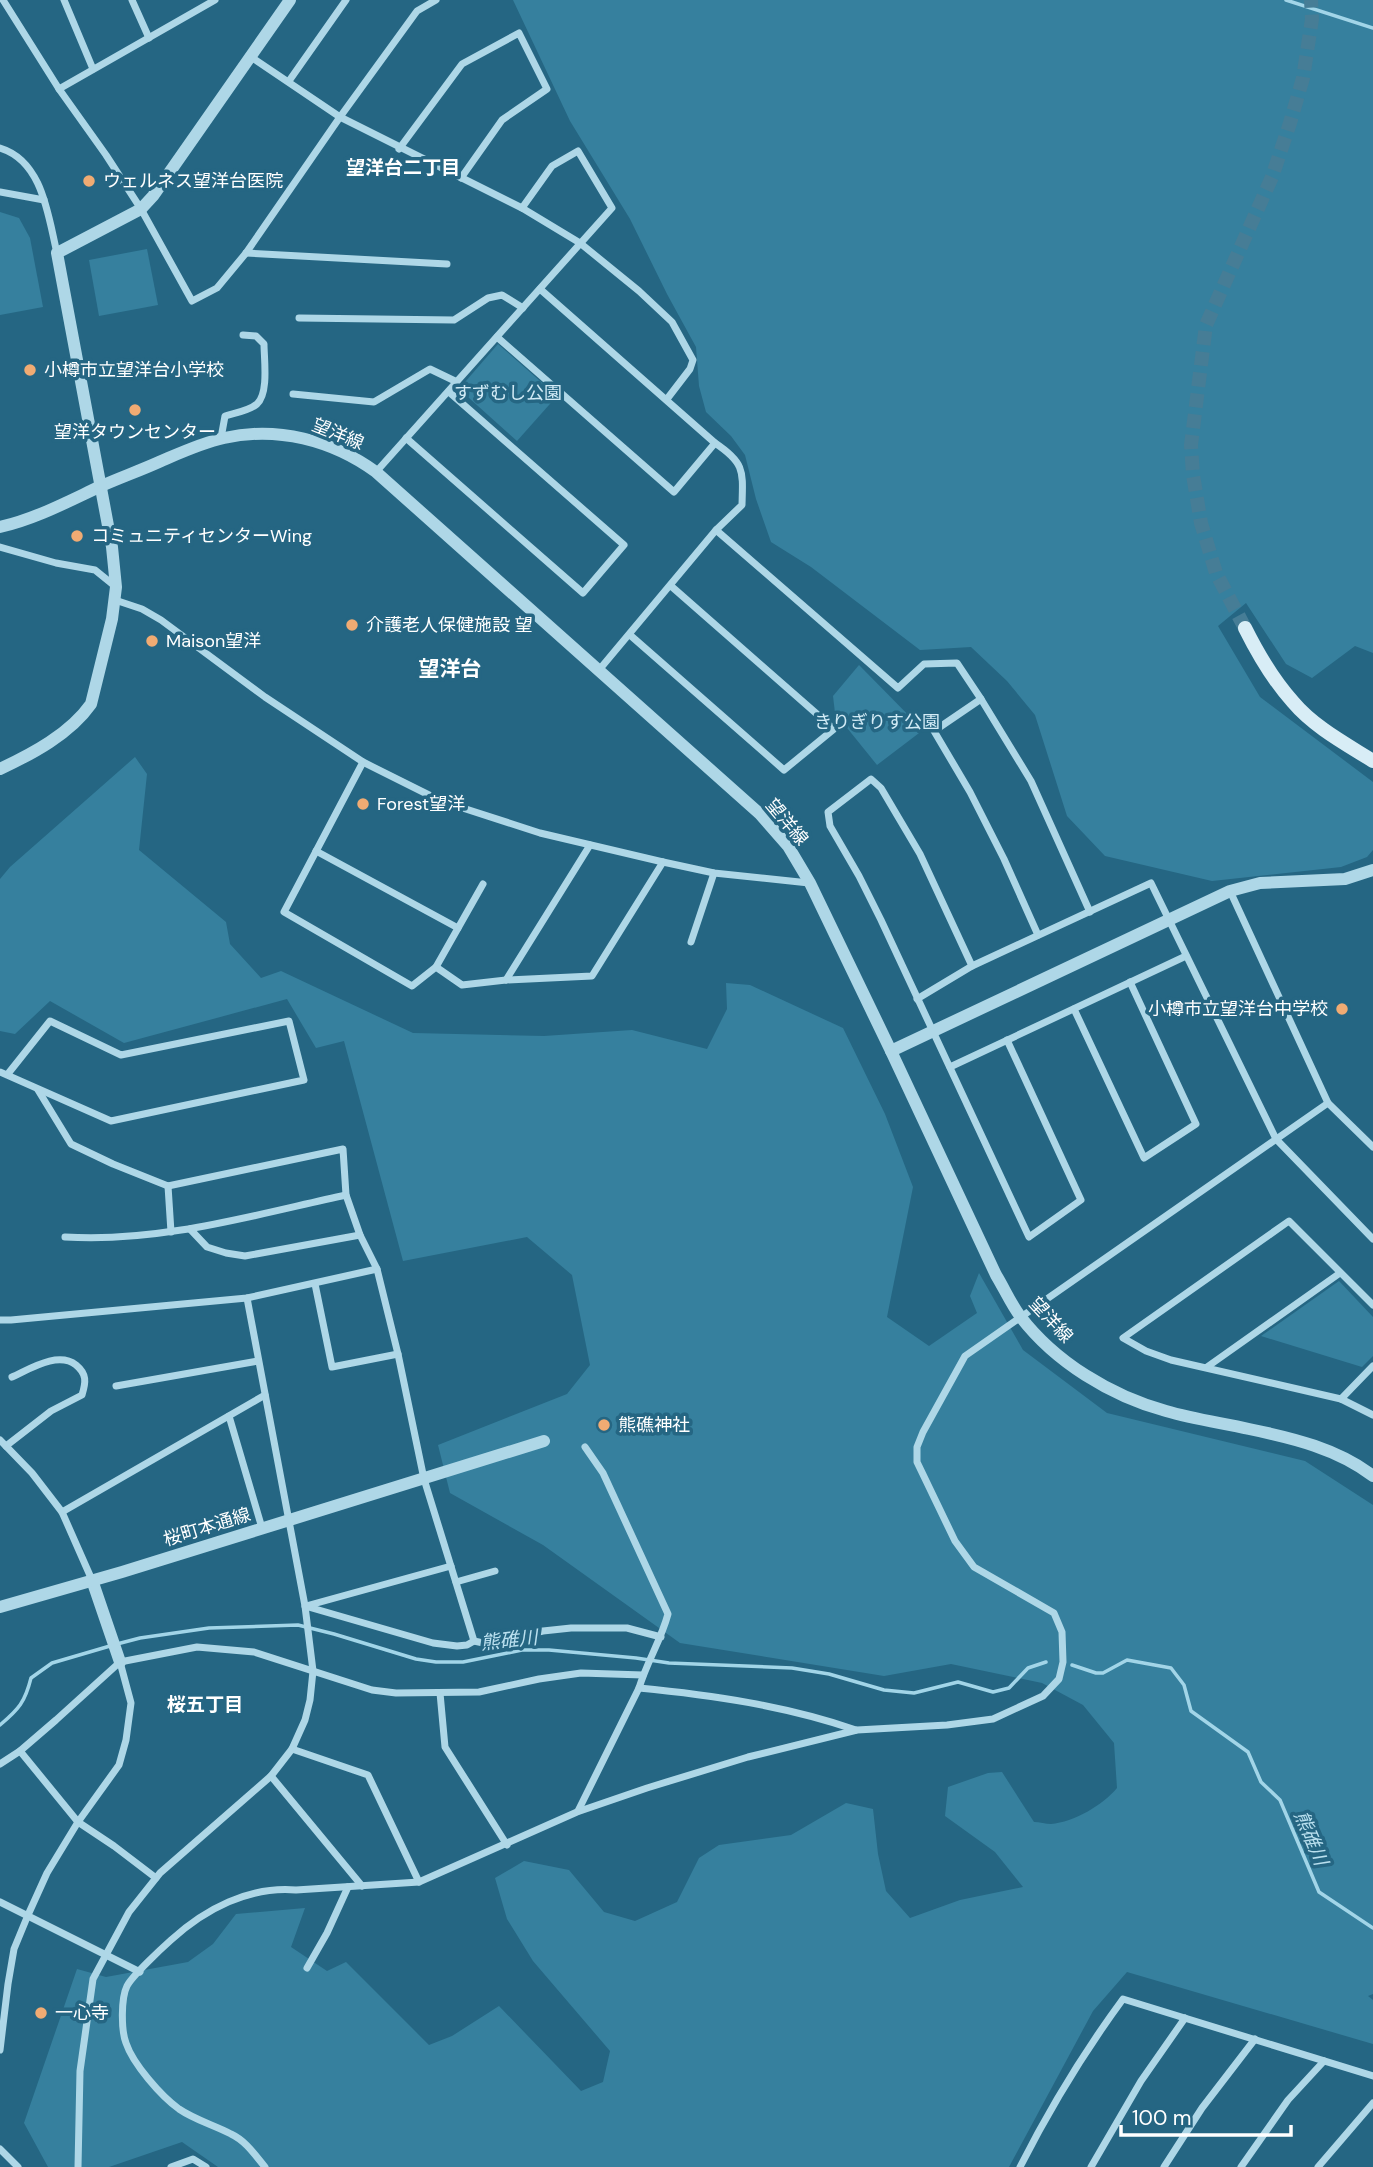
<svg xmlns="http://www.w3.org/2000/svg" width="1373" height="2167" font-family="'DM Sans','Noto Sans JP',sans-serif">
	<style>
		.green { fill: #36809e }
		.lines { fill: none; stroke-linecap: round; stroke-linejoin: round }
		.stream { stroke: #a2d5e8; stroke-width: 3.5 }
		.secondary-tunnel { stroke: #467d96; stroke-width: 14; stroke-dasharray: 14 7; stroke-linecap: butt }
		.minor { stroke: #aed7e7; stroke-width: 7 }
		.tertiary { stroke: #aed7e7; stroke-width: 12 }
		.secondary { stroke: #d8edf6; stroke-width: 14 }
		.poi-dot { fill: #f0ab73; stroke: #256683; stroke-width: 2.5 }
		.labels { text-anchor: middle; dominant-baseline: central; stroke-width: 7; stroke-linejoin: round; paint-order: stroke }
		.poi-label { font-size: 18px; fill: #fff; stroke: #256683; text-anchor: start }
		.park-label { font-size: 18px; fill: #d2ebf6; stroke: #256683 }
		.street-label { font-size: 18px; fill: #fff; stroke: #256683 }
		.neighbourhood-label { font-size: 19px; font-weight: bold; fill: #fff; stroke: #256683 }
		.water-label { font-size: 19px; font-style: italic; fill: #bae0ef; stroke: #256683 }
		.quarter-label { font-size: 21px; font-weight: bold; fill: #fff; stroke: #256683 }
	</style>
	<rect width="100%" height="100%" fill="#256683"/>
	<g class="green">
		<path d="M 513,0 L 1373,0 L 1373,653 L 1355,646 L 1312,678 L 1286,664 L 1246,603 L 1218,626 L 1260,697 L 1373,782 L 1373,850 L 1367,857 L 1341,867 L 1212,881 L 1105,856 L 1067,816 L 1035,715 L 1007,681 L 971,647 L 920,650 L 811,567 L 771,542 L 756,499 L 745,455 L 731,436 L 706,412 L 699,386 L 696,347 L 667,294 L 630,219 L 570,121 Z"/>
		<path d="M 0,212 L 19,218 L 30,238 L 43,307 L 0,315 Z"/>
		<path d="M 147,249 L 158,305 L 99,316 L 89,260 Z"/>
		<path d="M 498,344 L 557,396 L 517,441 L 459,389 Z"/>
		<path d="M 859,665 L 923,730 L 877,765 L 835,713 L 833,696 Z"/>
		<path d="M 135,757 L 147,774 L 139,850 L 226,922 L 230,944 L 261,978 L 281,971 L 413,1033 L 544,1036 L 632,1030 L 707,1049 L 727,1009 L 726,983 L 750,985 L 843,1028 L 885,1114 L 913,1187 L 887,1317 L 929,1346 L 977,1313 L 970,1296 L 979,1273 L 1023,1350 L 1107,1413 L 1305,1461 L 1373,1505 L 1373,1994 L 1368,1996 L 1373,2000 L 1373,2044 L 1127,1972 L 1093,2011 L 1009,2167 L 218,2167 L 182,2142 L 109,2167 L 48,2167 L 24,2123 L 77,1969 L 106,1977 L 188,1962 L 213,1944 L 236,1914 L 305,1908 L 291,1947 L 327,1971 L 346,1962 L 429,2045 L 452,2036 L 499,2006 L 581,2091 L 603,2082 L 610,2051 L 533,1961 L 507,1919 L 495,1878 L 524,1861 L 569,1870 L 604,1912 L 635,1921 L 677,1902 L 699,1858 L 719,1845 L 791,1835 L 846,1803 L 873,1809 L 878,1854 L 886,1891 L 910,1918 L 960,1900 L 1023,1887 L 995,1852 L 945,1816 L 948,1787 L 988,1773 L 1002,1772 L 1034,1822 C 1039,1822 1046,1824 1051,1824 C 1074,1822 1103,1805 1117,1788 L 1114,1743 L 1083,1705 L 1042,1683 L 951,1664 L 884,1676 L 680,1643 L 543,1545 L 450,1493 L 438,1445 L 567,1394 L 590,1365 L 572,1275 L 527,1237 L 403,1261 L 344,1041 L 316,1048 L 287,999 L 124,1043 L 50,1001 L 15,1034 L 0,1031 L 0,879 L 10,867 Z"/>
		<path d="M 1339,1281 L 1373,1317 L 1373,1356 L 1362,1367 L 1261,1336 Z"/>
	</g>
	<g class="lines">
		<g class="stream">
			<path d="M 1286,0 L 1373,28"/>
			<path d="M 117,1644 L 140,1638 L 209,1628 L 298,1625 L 334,1634 L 416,1659 L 436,1662 L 463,1662 L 522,1650 L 549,1650 L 636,1658 L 669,1663 L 792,1668 L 829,1674 L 884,1690 L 914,1693 L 958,1682 L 993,1692 L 1009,1688 L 1028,1668 L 1046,1662"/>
			<path d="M 1072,1665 L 1096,1673 L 1103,1673 L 1127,1660 L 1171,1668 L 1184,1685 L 1191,1711 L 1248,1752 L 1261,1782 L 1280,1800 L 1319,1892 L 1373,1928"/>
			<path d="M 0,1725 C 19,1709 25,1702 31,1678 L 52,1663 L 110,1646"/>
		</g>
		<path class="secondary-tunnel" d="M 1245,628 L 1216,573 L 1201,523 L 1193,475 L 1191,445 L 1206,325 L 1272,177 L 1290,123 L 1303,78 L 1312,19 L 1311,0"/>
		<g class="minor">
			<path d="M 3,0 L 59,89 L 106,155 L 141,209 L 192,301 L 217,288 L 246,253 L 340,117 L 417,11 L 436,0"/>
			<path d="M 64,0 L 93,69"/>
			<path d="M 132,0 L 149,38"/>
			<path d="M 251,57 L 340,117 L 522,208 L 580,243 L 639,291 L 672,322 L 693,360 L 690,369 L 667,399"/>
			<path d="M 289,81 L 346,0"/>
			<path d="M 59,89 L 215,0"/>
			<path d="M 0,148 C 43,161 48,216 57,253"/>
			<path d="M 399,149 L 462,64 L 519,33 L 547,89 L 502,120 L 461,178"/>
			<path d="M 0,192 L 44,200"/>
			<path d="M 246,253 L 447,264"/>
			<path d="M 540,289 L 715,443 C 745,463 743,471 742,505 L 716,530 L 599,670"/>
			<path d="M 299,318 L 454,320 L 488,298 L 502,295 L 523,308"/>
			<path d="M 497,337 L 674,492 L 715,443"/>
			<path d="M 293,394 L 374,402 L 430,369 L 457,382"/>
			<path d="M 221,438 L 225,416 C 235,413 249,411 257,404 C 269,393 264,359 264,344 L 256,336 L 243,335"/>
			<path d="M 406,438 L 583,593 L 624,545 L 449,392"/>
			<path d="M 376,472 L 612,208 L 578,151 L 552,166 L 522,208"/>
			<path d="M 716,530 L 898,688 L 924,664 L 957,663 L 981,699 L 1031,781 L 1090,912"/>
			<path d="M 0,547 L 56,563 L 95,570 L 116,587"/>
			<path d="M 115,600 L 142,609 L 161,620 L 265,697 L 363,762 L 441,801 L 540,833 L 663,862 L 714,873 L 809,883"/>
			<path d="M 630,635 L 784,770 L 834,729 L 671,586"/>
			<path d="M 981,699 L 934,731 L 970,792 L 1004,859 L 1038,935"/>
			<path d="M 363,762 L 284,912 L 412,986 L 436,967 L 483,884"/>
			<path d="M 316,851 L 458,928"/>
			<path d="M 1230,891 L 1328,1103 L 1373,1147"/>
			<path d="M 691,942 L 714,873"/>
			<path d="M 972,966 L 920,854 L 881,788 L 871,779 L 828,812 L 830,826 L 859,876 L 881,920 L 1029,1237 L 1081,1200 L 1007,1040"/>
			<path d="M 436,967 L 462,985 L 506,980 L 592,976 L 663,862"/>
			<path d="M 506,980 L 590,845"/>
			<path d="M 917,999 L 972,966 L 1151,883 L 1276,1139 L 1373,1239"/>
			<path d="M 1074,1009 L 1144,1158 L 1196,1124 L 1130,982"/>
			<path d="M 950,1067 L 1186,956"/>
			<path d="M 0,1072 L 111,1121 L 304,1080 L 289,1021 L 121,1055 L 50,1021 L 7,1075"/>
			<path d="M 38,1090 L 71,1144 L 113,1164 L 168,1186 L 343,1149 L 346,1195 L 360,1235 L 377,1269 L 398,1354 L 424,1479 L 474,1641 L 488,1644 L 543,1631 L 571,1628 L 627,1628 L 661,1637"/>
			<path d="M 168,1186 L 171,1232"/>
			<path d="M 190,1229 L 207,1247 L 226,1253 L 245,1256 L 360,1235"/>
			<path d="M 65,1237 C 159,1243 254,1215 346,1195"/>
			<path d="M 315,1284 L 332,1367 L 398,1354"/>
			<path d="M 1373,1305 L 1289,1221 L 1123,1338 L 1146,1351 L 1171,1360 L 1341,1399 L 1373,1415"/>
			<path d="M 0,1320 L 11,1320 L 247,1298 L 377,1269"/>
			<path d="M 1207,1367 L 1340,1273"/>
			<path d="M 116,1386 L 258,1361"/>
			<path d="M 1341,1399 L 1373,1366"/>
			<path d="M 229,1416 L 262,1528"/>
			<path d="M 0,1440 L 32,1473 L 62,1512 L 92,1580"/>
			<path d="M 6,1446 L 51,1411 L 82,1395 C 86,1382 87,1374 76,1365 C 58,1351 30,1369 12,1377"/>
			<path d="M 62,1512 L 265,1395"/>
			<path d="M 456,1582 L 495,1571"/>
			<path d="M 305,1606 L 433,1643 L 457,1646 L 467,1645 L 474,1641"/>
			<path d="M 306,1606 L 451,1566"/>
			<path d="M 639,1688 C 712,1695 787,1706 856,1730"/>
			<path d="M 440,1693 L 445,1747 L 507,1845"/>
			<path d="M 292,1749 L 368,1775 L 419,1882"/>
			<path d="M 20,1751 L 78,1822 L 114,1846 L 156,1878"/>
			<path d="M 0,1764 L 20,1751 L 56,1720 L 120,1662 L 197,1647 L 254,1652 L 372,1690 L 396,1693 L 479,1692 L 539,1679 L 581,1673 L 643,1675"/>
			<path d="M 271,1776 L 362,1886"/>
			<path d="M 578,1811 L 639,1688 C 647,1662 661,1640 668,1614 L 603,1473 L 585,1447"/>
			<path d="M 0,1902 L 140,1972"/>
			<path d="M 307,1968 L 327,1933 L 348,1887"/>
			<path d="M 0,2050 L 8,1984 L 14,1949 L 28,1915 L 47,1873 L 78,1822 L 119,1765 L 126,1740 L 131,1703 L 120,1662"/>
			<path d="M 0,2149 L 18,2167"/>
			<path d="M 78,2167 L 80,2071 L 93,1979 L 129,1912 L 160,1873 L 271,1776 L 292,1749 L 305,1720 L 310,1700 L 313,1671 L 305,1606 L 247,1298"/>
			<path d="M 171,2167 L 193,2159 L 206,2167"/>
			<path d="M 265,2167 C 255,2155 246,2141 231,2134 C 214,2125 195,2120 179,2109 C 161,2096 133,2064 126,2043 C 121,2030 121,1998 127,1986 C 132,1976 162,1948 171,1940 C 205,1909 249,1886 296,1890 L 419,1882 L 577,1812 L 647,1788 L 748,1757 L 857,1730 L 947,1725 L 993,1719 L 1043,1696 L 1059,1679 L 1063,1662 L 1062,1632 L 1054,1613 L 974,1567 L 955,1541 L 917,1462 L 917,1447 L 923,1432 L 965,1356 L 1328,1103"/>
			<path d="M 1020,2167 C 1050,2108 1084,2052 1123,1999 L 1373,2076"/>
			<path d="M 1091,2167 L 1141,2081 L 1185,2018"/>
			<path d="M 1164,2167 L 1202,2108 L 1255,2039"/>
			<path d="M 1241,2167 L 1288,2100 L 1324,2061"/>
			<path d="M 1318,2167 L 1373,2103"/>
		</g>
		<g class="tertiary">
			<path d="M 0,527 C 35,519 67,502 99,487 C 119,478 139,471 159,462 C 180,453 201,443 224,438 C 277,426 332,440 376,472 L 760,814 L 788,846 L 810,883 L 891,1051 L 996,1275 C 1004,1288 1011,1304 1020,1316 C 1055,1362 1111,1396 1166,1411 C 1193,1419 1222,1423 1249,1429 C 1293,1438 1338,1449 1373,1476"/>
			<path d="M 0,769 C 32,754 70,734 91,704 L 112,619 L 116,587 L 112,547 L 57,253 L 141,209 L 153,196 L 290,0"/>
			<path d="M 891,1051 L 1230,891 L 1260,883 L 1345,879 L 1373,870"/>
			<path d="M 92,1580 L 120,1662"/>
			<path d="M 0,1607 L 122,1572 L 544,1441"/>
		</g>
		<path class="secondary" d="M 1245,628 C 1258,654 1273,680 1293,702 C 1314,727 1346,744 1373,761"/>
	</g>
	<g class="poi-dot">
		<circle cx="89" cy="181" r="7"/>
		<circle cx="30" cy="370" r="7"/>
		<circle cx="135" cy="410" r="7"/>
		<circle cx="77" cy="536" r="7"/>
		<circle cx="352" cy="625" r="7"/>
		<circle cx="152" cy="641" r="7"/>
		<circle cx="363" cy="804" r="7"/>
		<circle cx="1342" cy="1009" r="7"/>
		<circle cx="604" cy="1425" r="7"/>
		<circle cx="41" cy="2013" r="7"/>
	</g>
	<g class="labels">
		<g class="poi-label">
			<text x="103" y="181">ウェルネス望洋台医院</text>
			<text x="44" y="370">小樽市立望洋台小学校</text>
			<text x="135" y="432" text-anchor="middle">望洋タウンセンター</text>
			<text x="91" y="536">コミュニティセンターWing</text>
			<text x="366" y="625">介護老人保健施設 望</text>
			<text x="166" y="641">Maison望洋</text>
			<text x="377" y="804">Forest望洋</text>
			<text x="1328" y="1009" text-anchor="end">小樽市立望洋台中学校</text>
			<text x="618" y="1425">熊礁神社</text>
			<text x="55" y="2013">一心寺</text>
		</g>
		<g class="park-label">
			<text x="508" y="393">すずむし公園</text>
			<text x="877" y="722">きりぎりす公園</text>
		</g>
		<g class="street-label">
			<text transform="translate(338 434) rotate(22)">望洋線</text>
			<text transform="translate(787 822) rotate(50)">望洋線</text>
			<text transform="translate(1051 1320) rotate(47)">望洋線</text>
			<text transform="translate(207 1527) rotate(-17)">桜町本通線</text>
		</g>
		<g class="neighbourhood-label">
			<text x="403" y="167">望洋台二丁目</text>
			<text x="205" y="1704">桜五丁目</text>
		</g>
		<g class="water-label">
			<text transform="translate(509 1640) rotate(-6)">熊碓川</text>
			<text transform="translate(1311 1838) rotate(67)">熊碓川</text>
		</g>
		<g class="quarter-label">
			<text x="450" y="669">望洋台</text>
		</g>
	</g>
	<path d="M1121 2125v10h170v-10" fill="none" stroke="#ffffff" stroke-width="3.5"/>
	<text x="1132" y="2125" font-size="21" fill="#ffffff" stroke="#256683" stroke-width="5" paint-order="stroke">100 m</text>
</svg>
